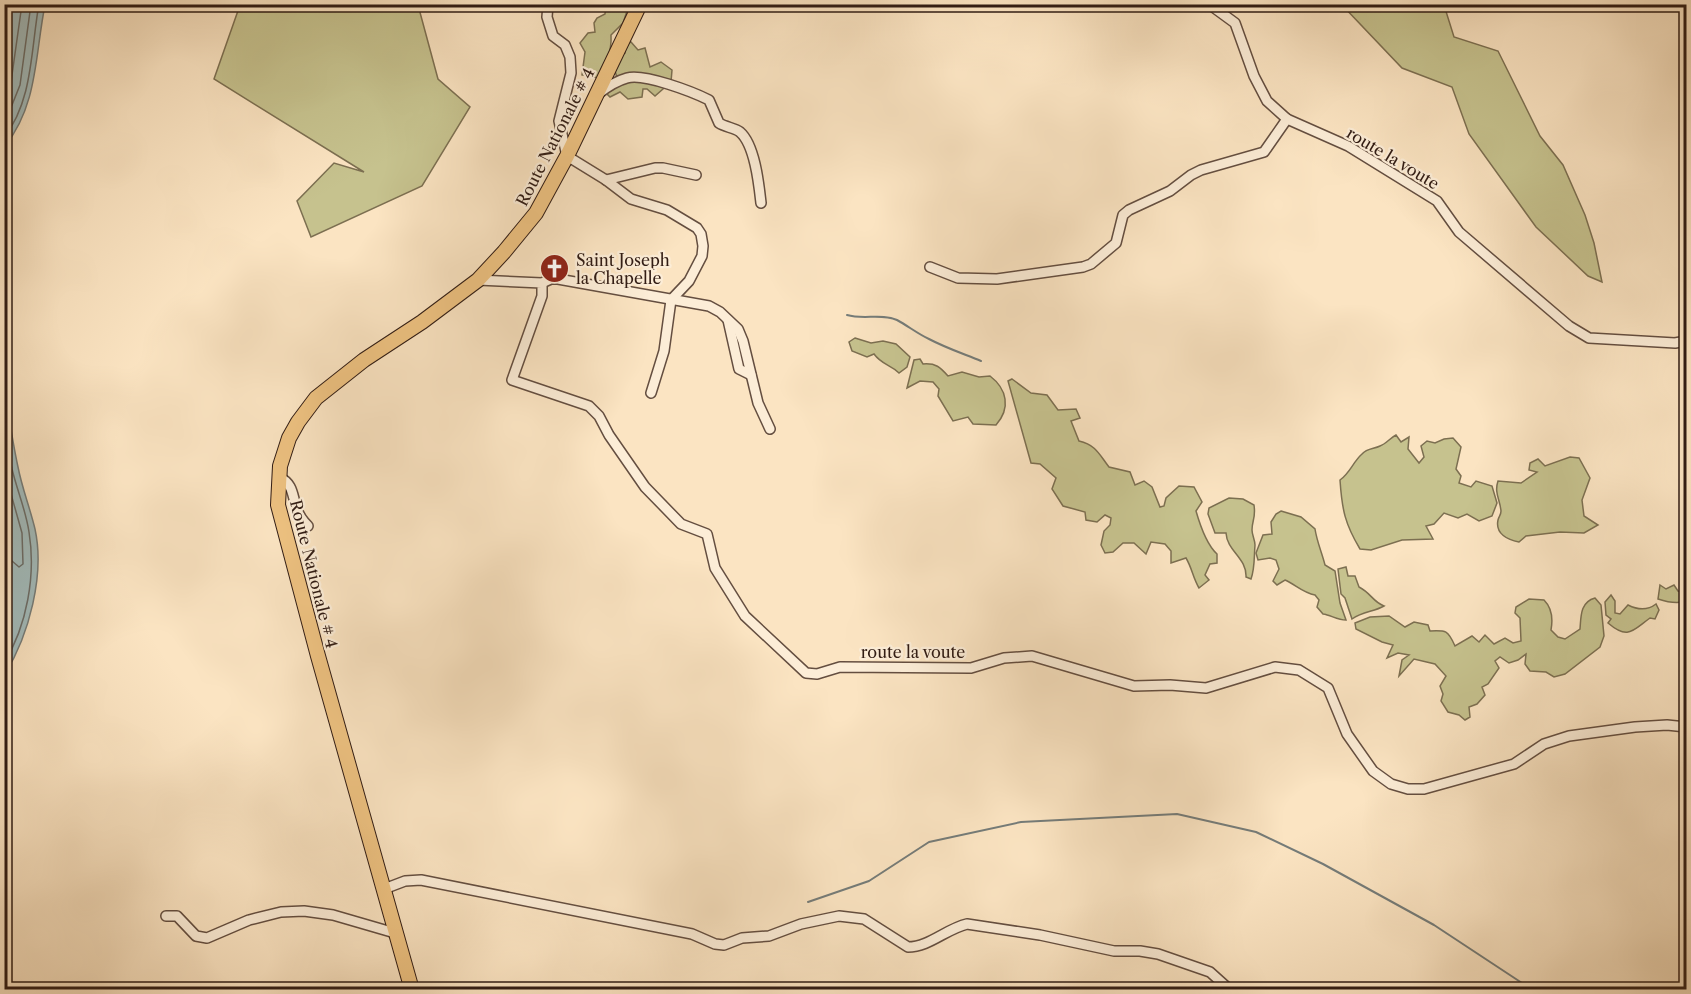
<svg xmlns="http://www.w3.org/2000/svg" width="1691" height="994" font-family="'Libre Caslon Text',serif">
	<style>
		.green { fill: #c6c28e; stroke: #7c6f51; stroke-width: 1.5 }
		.water { fill: #a2bcbd; stroke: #757c79; stroke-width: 1.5 }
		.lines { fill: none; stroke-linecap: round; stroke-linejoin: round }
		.shore { stroke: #6a6c68; stroke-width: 1.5 }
		.stream { stroke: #757c79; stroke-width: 2 }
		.minor-casing { stroke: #644e40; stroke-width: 12 }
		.primary-casing { stroke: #311c14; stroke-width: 16 }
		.minor { stroke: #fcedd7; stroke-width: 9 }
		.primary { stroke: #eec281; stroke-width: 14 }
		.labels { text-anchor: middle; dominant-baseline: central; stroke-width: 4.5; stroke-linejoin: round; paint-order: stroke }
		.street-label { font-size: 16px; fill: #311c14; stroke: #fcedd7 }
		.poi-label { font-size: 16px; fill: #311c14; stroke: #fcedd7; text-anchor: start }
	</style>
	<rect width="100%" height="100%" fill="#fbe4c2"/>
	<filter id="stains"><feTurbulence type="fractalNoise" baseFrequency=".00333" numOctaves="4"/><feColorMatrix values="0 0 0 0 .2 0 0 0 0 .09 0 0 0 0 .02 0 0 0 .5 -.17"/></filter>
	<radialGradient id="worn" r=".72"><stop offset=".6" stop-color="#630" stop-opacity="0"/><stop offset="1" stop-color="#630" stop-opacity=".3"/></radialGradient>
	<g class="green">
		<path d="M 240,5 L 418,5 L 438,79 L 470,107 L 422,186 L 311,237 L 297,201 L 334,163 L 364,172 L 214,79 Z"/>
		<path d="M 606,5 L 629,5 L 623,23 L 611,35 C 612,52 606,64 598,78 L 582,75 L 585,52 L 580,43 L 588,33 L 595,32 L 594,23 L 597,18 L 605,14 Z"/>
		<path d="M 1342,5 L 1444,5 L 1454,37 L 1498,51 L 1540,136 L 1563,165 L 1585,215 L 1594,243 L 1602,282 L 1588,276 L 1536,227 L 1469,134 L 1452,87 L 1402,68 Z"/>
		<path d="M 631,42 L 638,50 L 645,48 L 650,67 L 661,62 L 672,70 L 671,82 L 655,96 L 647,89 L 643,89 L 642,97 L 628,99 L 620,92 L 610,97 L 604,91 L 617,78 L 614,67 L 619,56 L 625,53 L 625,46 Z"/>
		<path d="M 855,338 L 871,343 L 883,341 L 896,344 L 910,357 L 907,367 L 899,373 C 890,364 882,365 874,354 L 867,357 L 852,351 L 849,342 Z"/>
		<path d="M 920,359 L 923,364 C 936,363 940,367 948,376 L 962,372 L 979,377 L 990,376 C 1007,389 1011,408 996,425 L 973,424 L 968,417 L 953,421 L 938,396 L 939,389 L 933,382 L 920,381 L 907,388 L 914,360 Z"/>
		<path d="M 1012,379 L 1031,393 L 1047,395 L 1058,410 L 1076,409 L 1080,418 L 1071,421 L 1079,441 C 1096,445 1099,454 1109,467 L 1130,472 L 1135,485 L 1144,481 L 1152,487 L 1160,507 L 1164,506 L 1166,498 L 1179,486 L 1194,487 L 1202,502 L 1196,511 C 1200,525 1206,544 1217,554 L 1217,563 L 1210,564 L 1205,575 L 1209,580 L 1199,588 C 1193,578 1192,568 1186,558 L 1171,563 L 1171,551 L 1165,544 L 1151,542 L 1146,554 L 1134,543 L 1123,543 L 1113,552 L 1105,553 L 1101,545 L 1104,531 L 1110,525 L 1111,518 L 1105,515 L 1097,522 L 1086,520 L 1085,512 L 1063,506 L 1052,489 L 1056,478 L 1040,464 L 1031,463 L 1008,381 Z"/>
		<path d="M 1396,435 L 1401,442 L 1409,437 L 1408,449 L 1419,463 L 1424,457 L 1421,446 L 1427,441 L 1435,443 L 1444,439 L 1453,438 L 1461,447 L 1456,469 L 1461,476 L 1459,483 L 1471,487 L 1476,481 L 1492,486 L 1497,503 L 1492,516 L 1479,521 L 1467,514 L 1458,518 L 1444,513 L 1434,524 L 1426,526 L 1433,539 L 1402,540 L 1371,550 L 1360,549 C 1345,524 1342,510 1340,480 C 1350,473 1353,462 1362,454 C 1367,448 1374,449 1380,446 C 1386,444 1390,438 1396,435 Z"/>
		<path d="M 1570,457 L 1579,458 L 1590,478 L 1582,500 L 1584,516 L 1598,525 L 1584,533 L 1560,532 L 1526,536 L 1519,542 C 1508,540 1495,534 1498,520 C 1499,516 1501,515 1501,511 C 1500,499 1494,493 1498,481 L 1521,483 L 1537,472 L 1529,470 L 1530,463 L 1538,459 L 1545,466 Z"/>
		<path d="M 1229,498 L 1243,499 L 1254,505 C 1256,518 1252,520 1252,530 C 1252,535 1255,540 1255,545 C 1254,556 1255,568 1251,579 L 1246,577 C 1247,558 1227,551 1226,533 L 1215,533 L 1208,514 L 1209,508 Z"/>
		<path d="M 1281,511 L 1301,517 L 1315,529 C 1317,542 1322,553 1325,565 L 1335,571 L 1340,603 L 1346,620 C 1337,620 1331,615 1323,614 L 1317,607 L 1319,600 L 1315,595 C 1303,593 1296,585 1285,580 L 1277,585 L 1273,581 L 1279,569 L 1276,560 L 1270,558 L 1258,560 L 1256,553 L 1263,535 L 1272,534 L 1271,522 L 1276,514 Z"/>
		<path d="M 1346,567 L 1348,576 L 1355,576 L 1359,587 C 1371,593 1373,602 1384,606 C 1374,612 1363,611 1352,619 L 1345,598 L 1341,594 L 1338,569 Z"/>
		<path d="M 1660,585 L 1666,589 L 1674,585 L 1678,591 L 1686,593 L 1686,601 C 1678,604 1667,602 1658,599 Z"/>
		<path d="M 1611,595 L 1615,601 L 1615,613 L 1620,614 L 1628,605 C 1638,610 1647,611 1656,604 L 1659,610 L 1655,619 L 1650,618 C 1632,631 1628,640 1608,623 L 1611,619 L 1606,615 L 1605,602 Z"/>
		<path d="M 1595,598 L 1601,605 L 1604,636 L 1600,647 L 1565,674 L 1554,677 L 1546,672 L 1530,671 L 1525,664 L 1526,654 L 1518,660 L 1509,663 L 1500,657 L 1495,661 L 1499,668 L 1488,684 L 1482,687 L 1485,695 L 1477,704 L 1469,707 L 1470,717 L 1465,720 L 1459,715 L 1448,712 L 1441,701 L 1443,694 L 1440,686 L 1446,676 L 1435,664 L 1414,659 L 1399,676 L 1402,660 L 1409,655 L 1398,653 L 1387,658 L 1393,645 L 1382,642 L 1356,629 L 1355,623 L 1370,617 L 1389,616 L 1405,627 L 1414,622 L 1428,625 L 1430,631 C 1446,630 1448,630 1455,646 L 1472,636 L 1479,642 L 1485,635 L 1494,644 L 1505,638 L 1513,643 L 1521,641 L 1520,618 L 1515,613 L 1516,607 L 1529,599 L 1544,600 C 1552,608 1553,619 1551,630 L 1558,637 L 1565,639 L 1580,629 C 1581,617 1580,602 1595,598 Z"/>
	</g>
	<g class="water">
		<path d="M 5,4 L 45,5 C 35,54 38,105 5,146 Z"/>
		<path d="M 5,399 C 10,421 13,444 18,467 C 22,488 30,508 35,529 C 45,575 29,635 5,674 L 5,619 L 10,597 L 4,561 Z"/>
	</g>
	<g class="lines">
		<g class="shore">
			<path d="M 4,100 L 11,82 L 22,4"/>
			<path d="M 4,125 L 20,85 L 31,4"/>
			<path d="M 4,137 C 33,102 31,47 39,4"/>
			<path d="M 4,428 C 7,441 9,455 12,469 C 17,490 26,511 29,532 C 36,575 27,626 4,663"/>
			<path d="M 4,469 L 22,533 L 23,564 L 19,567 L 12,561 L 4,560"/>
		</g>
		<g class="stream">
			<path d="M 847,315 C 864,320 881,313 897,320 C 908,326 918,334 929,339 C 946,348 964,354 981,361"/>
			<path d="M 808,902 L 869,881 L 929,842 L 1021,822 L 1177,814 L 1256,832 L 1323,864 L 1434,925 L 1522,983 L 1566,990"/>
			<path d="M 1621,990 L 1665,983"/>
		</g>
		<defs>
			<g id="minor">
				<path d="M 548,4 L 547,17 L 553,36 L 565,45 L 570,57 L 571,73 L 559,121 L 567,156 L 606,180 L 631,199 L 667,210 L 697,228 L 701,234 L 703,246 L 702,256 L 689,281 L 671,300 L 664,351 L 651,393"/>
				<path d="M 1209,4 L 1235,23 L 1254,76 L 1267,101 L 1287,119 L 1348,146 L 1437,201 L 1459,232 L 1569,326 L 1589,338 L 1675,343 L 1686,341"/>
				<path d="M 598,94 C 607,87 616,81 627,78 C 644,73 693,92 709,100 L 719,123 C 725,127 735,128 740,132 C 755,145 759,185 761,203"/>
				<path d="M 606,180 L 655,168 L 663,168 L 696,175"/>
				<path d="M 930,267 L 958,278 L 997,279 L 1083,267 L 1091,264 L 1116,243 L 1123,215 L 1129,210 L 1170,191 L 1191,175 L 1201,170 L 1264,152 L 1287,119"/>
				<path d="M 478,280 L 542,283 L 542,296 L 512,380 L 589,406 L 599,416 L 609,435 L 645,487 L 681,524 L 707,534 L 715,568 L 745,616 L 806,673 L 817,674 L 840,667 L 971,668 L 1004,658 L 1032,656 L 1134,686 L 1170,685 L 1206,688 L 1275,667 L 1299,670 L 1328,688 L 1347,734 L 1373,771 L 1391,784 L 1408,789 L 1424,789 L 1514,764 L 1544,744 L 1569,736 L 1635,727 L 1667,725 L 1686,727"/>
				<path d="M 542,283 L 551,279 L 558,279 L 709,306 L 720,312 L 738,329 L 743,341 L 758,403 L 770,429"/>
				<path d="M 728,320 L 739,369 L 751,375"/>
				<path d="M 279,477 C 294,484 292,496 297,509 C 299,516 303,521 308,526"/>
				<path d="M 384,889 L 405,881 L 421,880 L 692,934 L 715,944 L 724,945 L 742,938 L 769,936 L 801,924 L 839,916 L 864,919 L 908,947 C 929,947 946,929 967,924 L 1040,935 L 1114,951 L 1140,951 L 1158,954 L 1210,972 L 1230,990"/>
				<path d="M 166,916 L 177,916 L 196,936 L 207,938 L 249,920 L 281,912 L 304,911 L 333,915 L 395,933"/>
			</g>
			<path id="primary" d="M 412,990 L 318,656 L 278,505 L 280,466 L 289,438 L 298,422 L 316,398 L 364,360 L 422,322 L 478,280 L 504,252 L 536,213 L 567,156 L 640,4"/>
		</defs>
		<use href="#minor" class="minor-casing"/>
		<use href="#primary" class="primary-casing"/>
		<use href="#minor" class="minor"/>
		<use href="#primary" class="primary"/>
	</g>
	<defs>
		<symbol id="church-disc" viewBox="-11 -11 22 22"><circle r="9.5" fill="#8f2418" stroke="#fcedd7"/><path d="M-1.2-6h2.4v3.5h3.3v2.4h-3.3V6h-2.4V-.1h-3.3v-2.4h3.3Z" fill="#fff"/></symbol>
	</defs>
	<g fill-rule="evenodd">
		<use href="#church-disc" x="538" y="252" width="33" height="33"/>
	</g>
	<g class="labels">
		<g class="street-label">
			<text transform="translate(555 137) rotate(-63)">Route Nationale # 4</text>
			<text transform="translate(1393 158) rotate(31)">route la voute</text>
			<text transform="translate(314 574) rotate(76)">Route Nationale # 4</text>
			<text x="913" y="652">route la voute</text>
		</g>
		<g class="poi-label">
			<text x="576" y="260">Saint Joseph<tspan x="576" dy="18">la Chapelle</tspan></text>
		</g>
	</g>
	<rect width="1691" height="994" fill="none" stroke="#fbe4c2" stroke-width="24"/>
	<rect x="6" y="6" width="1679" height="982" fill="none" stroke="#311c14" stroke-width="3"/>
	<rect x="12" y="12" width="1667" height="970" fill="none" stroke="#311c14" stroke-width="1.5"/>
	<rect width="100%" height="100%" filter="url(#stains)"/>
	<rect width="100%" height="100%" fill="url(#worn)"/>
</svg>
